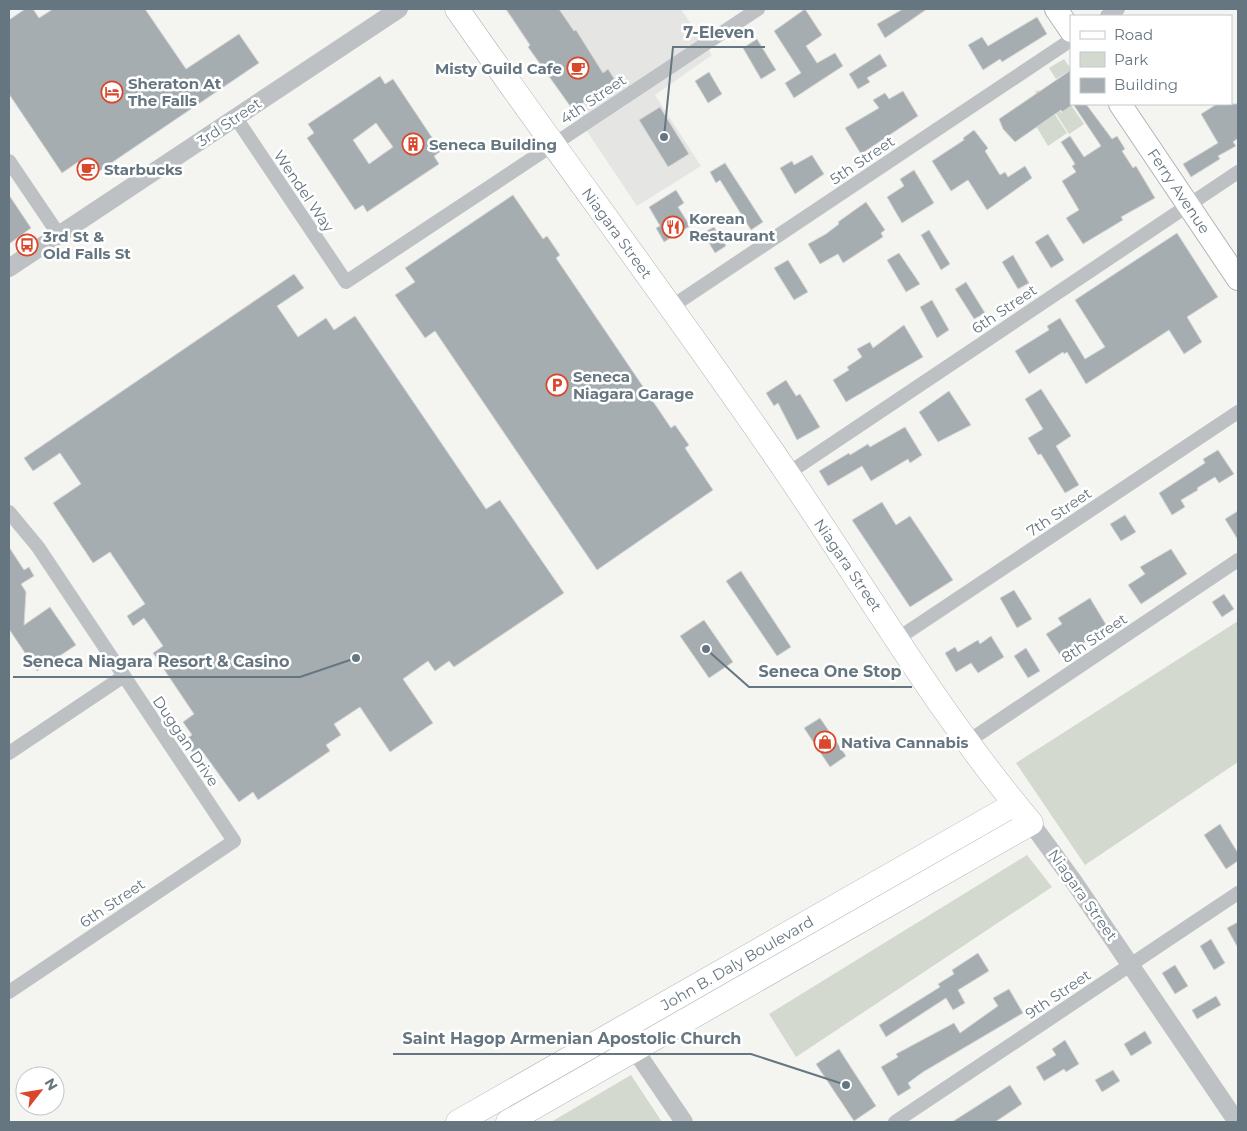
<svg xmlns="http://www.w3.org/2000/svg" width="1247" height="1131" font-family="Montserrat,sans-serif">
  <rect width="100%" height="100%" fill="#f4f4f0"/>
  <polygon fill="#e5e6e4" points="505,9 681,9 712,55 655,95 701,166 637,206"/>
  <g fill="#d4d9d0">
    <polygon points="1064,59 1071,69 1071,74 1069,71 1056,79 1049,68"/>
    <polygon points="1039,90 1067,133 1048,146 1036,126 1051,116 1035,92"/>
    <polygon points="1069,102 1084,124 1069,134 1055,112 1059,109 1061,113 1070,107"/>
    <polygon points="1238,621 1238,762 1085,865 1016,763"/>
    <polygon points="1027,855 1052,887 796,1057 769,1014"/>
    <polygon points="631,1075 662,1122 551,1122"/>
  </g>
  <g fill="#a5adb1" stroke="#d5d5d3" fill-rule="evenodd">
    <polygon points="25,9 33,9 39,18 53,9 145,9 186,69 239,34 259,63 89,178 78,162 62,173 9,94 9,20"/>
    <polygon points="506,9 559,9 574,31 576,30 603,73 608,69 615,80 573,110 528,47 530,45"/>
    <polygon points="805,9 822,35 806,46 817,63 835,53 843,66 794,98 785,83 801,73 774,31"/>
    <polygon points="903,9 927,9 885,38 877,24"/>
    <polygon points="1037,17 1047,34 1002,62 1000,59 983,70 968,45 982,37 988,46"/>
    <polygon points="757,39 776,70 761,79 743,48"/>
    <polygon points="880,54 887,66 867,78 870,82 858,89 849,74"/>
    <polygon points="1071,70 1071,106 1062,112 1061,110 1015,142 1003,129 999,119"/>
    <polygon points="709,72 722,94 708,103 695,81"/>
    <path d="M380 76 385 84 393 79 441 151 434 156 439 164 367 212 363 205 355 210 307 138 314 133 308 124ZM376 123 393 147 369 164 353 140Z"/>
    <polygon points="903,91 918,116 861,154 845,128 879,108 873,100 885,93 889,99"/>
    <polygon points="1073,104 1086,104 1112,139 1117,136 1125,149 1122,151 1133,168 1136,166 1155,198 1121,217 1123,220 1083,244 1066,218 1079,210 1062,181 1076,172 1072,166 1075,164 1061,142 1070,136 1084,157 1101,146"/>
    <polygon points="1217,104 1238,104 1238,138 1233,142 1236,146 1218,156 1220,159 1191,177 1183,164 1218,143 1201,114"/>
    <polygon points="660,107 689,154 668,167 639,120"/>
    <polygon points="974,130 988,148 985,151 1000,175 1005,172 1008,177 1025,166 1032,178 987,210 968,180 951,191 932,161 964,140 963,138"/>
    <polygon points="812,155 824,174 795,194 780,168 792,161 794,165"/>
    <polygon points="725,163 763,222 751,230 720,180 716,183 710,172"/>
    <polygon points="914,170 934,203 902,223 887,197 904,186 900,179"/>
    <polygon points="676,190 684,203 678,207 690,226 664,242 656,228 660,226 649,207"/>
    <polygon points="9,195 31,228 9,244"/>
    <polygon points="513,195 543,239 547,236 560,255 556,258 671,428 675,425 689,445 685,448 713,490 597,570 435,331 425,338 395,295 415,282 405,268"/>
    <polygon points="866,202 885,230 881,233 883,237 843,263 838,254 820,264 808,244 826,234 839,224 838,222"/>
    <polygon points="714,227 726,246 715,253 703,233"/>
    <polygon points="929,230 950,264 941,270 921,235"/>
    <polygon points="1177,233 1218,297 1187,317 1202,342 1184,354 1169,330 1086,384 1067,352 1064,354 1063,352 1029,374 1015,351 1049,330 1047,326 1060,318 1085,359 1105,347 1075,300"/>
    <polygon points="1048,234 1064,260 1051,268 1035,242"/>
    <polygon points="899,253 920,284 906,292 887,260"/>
    <polygon points="1013,255 1029,283 1018,289 1002,262"/>
    <polygon points="788,260 808,292 794,300 774,268"/>
    <polygon points="294,274 304,288 277,306 298,337 326,318 334,330 355,316 486,509 500,500 564,593 454,667 449,661 435,671 428,661 403,679 433,723 390,752 360,707 334,724 341,735 326,745 330,751 258,800 253,792 239,802 202,751 195,756 184,740 192,735 183,722 194,714 153,653 163,646 144,618 133,626 127,616 145,604 110,552 93,563 53,503 81,484 60,453 33,471 24,458"/>
    <polygon points="966,282 985,313 974,319 955,289"/>
    <polygon points="932,300 949,330 937,338 920,307"/>
    <polygon points="904,325 923,357 846,402 833,380 849,370 847,367 862,357 857,349 870,342 873,348"/>
    <polygon points="786,380 796,396 800,394 820,427 797,440 778,403 774,406 766,393"/>
    <polygon points="1041,389 1071,436 1056,446 1079,485 1065,493 1041,454 1038,455 1028,438 1043,429 1025,399"/>
    <polygon points="949,391 971,425 938,442 919,412"/>
    <polygon points="905,427 922,455 910,463 908,459 871,481 862,466 828,486 819,471 849,453 850,455 868,444 870,447"/>
    <polygon points="1218,450 1234,474 1219,483 1215,477 1197,488 1198,490 1181,500 1185,507 1172,515 1159,493 1205,463 1203,459"/>
    <polygon points="882,502 896,525 910,516 953,580 910,607 852,520"/>
    <polygon points="1238,511 1238,540 1225,519"/>
    <polygon points="1125,515 1136,532 1121,541 1110,524"/>
    <polygon points="9,547 24,570 29,567 34,576 21,584 26,592 24,625 50,607 76,645 37,671 9,629"/>
    <polygon points="1171,549 1187,574 1141,604 1128,585 1145,574 1140,567"/>
    <polygon points="741,571 791,647 777,656 726,581"/>
    <polygon points="1014,590 1032,619 1017,628 1000,598"/>
    <polygon points="1224,594 1234,609 1222,617 1212,602"/>
    <polygon points="1090,598 1108,628 1076,648 1075,646 1060,655 1046,634 1062,624 1058,618"/>
    <polygon points="704,620 733,662 709,678 680,636"/>
    <polygon points="991,636 1004,657 978,673 971,663 956,672 945,653 955,647 958,652 978,640 980,644"/>
    <polygon points="1026,648 1040,671 1028,678 1014,656"/>
    <polygon points="820,718 846,756 830,767 804,728"/>
    <polygon points="1220,824 1238,853 1238,861 1226,869 1204,835"/>
    <polygon points="1238,922 1238,948 1227,928"/>
    <polygon points="1211,939 1225,963 1214,970 1200,946"/>
    <polygon points="978,953 989,971 958,990 965,1003 953,1010 946,998 886,1037 879,1025 940,987 938,984 954,974 952,970"/>
    <polygon points="1175,965 1188,986 1175,994 1162,973"/>
    <polygon points="1009,989 1023,1013 923,1072 908,1083 911,1088 898,1096 881,1067 898,1057 896,1054 954,1023 960,1033 998,1006 993,998"/>
    <polygon points="1216,996 1221,1005 1197,1019 1192,1010"/>
    <polygon points="1145,1031 1152,1043 1131,1056 1124,1044"/>
    <polygon points="1065,1040 1079,1064 1066,1072 1064,1069 1044,1081 1036,1067 1056,1055 1052,1049"/>
    <polygon points="839,1049 876,1106 854,1121 816,1064"/>
    <polygon points="1113,1070 1120,1081 1102,1092 1095,1080"/>
    <polygon points="1010,1085 1022,1104 995,1122 952,1122"/>
  </g>
  <g fill="none" stroke-linecap="round" stroke-linejoin="round">
    <g stroke="#b1b5b8" stroke-width="24">
      <g id="primary">
        <polyline points="1056,9 1071,31"/>
        <polyline points="1120,104 1238,279"/>
      </g>
    </g>
    <g stroke="#b0b4b7" stroke-width="25">
      <g id="trunk">
        <path d="M457 9C565 164 679 314 785 470 866 589 939 714 1031 823L508 1122"/>
        <polyline points="458,1122 1015,804"/>
      </g>
    </g>
    <g stroke="#bdc1c4" stroke-width="14">
      <polyline points="1107,16 1118,9"/>
      <polyline points="236,118 346,282 758,9"/>
      <polyline points="9,161 59,235"/>
      <polyline points="671,307 1071,40"/>
      <polyline points="787,474 1238,172"/>
      <polyline points="9,512 38,547 234,841 9,992"/>
      <polyline points="897,639 1238,412"/>
      <polyline points="967,742 1238,560"/>
      <polyline points="9,753 124,676"/>
      <polyline points="895,1122 1238,893"/>
    </g>
    <g stroke="#bdc1c4" stroke-width="18">
      <polyline points="9,268 399,9"/>
      <polyline points="1031,823 1074,882 1237,1122"/>
      <polyline points="635,1050 684,1122"/>
    </g>
    <use href="#primary" stroke="#fff" stroke-width="22"/>
    <use href="#trunk" stroke="#fff" stroke-width="24"/>
  </g>
  <defs>
    <g id="cafe-ring" transform="scale(1.125)"><circle r="9.5" fill="#fff" stroke="#da472b" stroke-width="1.5"/><path d="M-5.5-4.5H6V0H3Q3 3.5 0 3.5H-2.5Q-5.5 3.5-5.5 0ZM3-3.2v2h1.7v-2ZM-6 4.5H4V6H-6Z" fill="#da472b"/></g>
    <g id="hotel-ring" transform="scale(1.125)"><circle r="9.5" fill="#fff" stroke="#da472b" stroke-width="1.5"/><path d="M-6-4.5h1.5V1H6V5H4.5V3h-9V5H-6ZM-4 0a1.8 1.8 0 1 1 3.6 0ZM.5 0V-2.5h3Q6-2.5 6 0Z" fill="#da472b"/></g>
    <g id="building-ring" transform="scale(1.125)"><circle r="9.5" fill="#fff" stroke="#da472b" stroke-width="1.5"/><path d="M-4-6H4V6H1V3H-1V6H-4ZM-2.5-4.3h1.7v1.8h-1.7ZM.8-4.3h1.7v1.8H.8ZM-2.5-1h1.7V.8h-1.7ZM.8-1h1.7V.8H.8Z" fill="#da472b"/></g>
    <g id="restaurant-ring" transform="scale(1.125)"><circle r="9.5" fill="#fff" stroke="#da472b" stroke-width="1.5"/><path d="M-5-6h1v4h1v-4h1v4h1v-4h1v5L-1.5 .5V6h-2V.5L-5-1ZM5-6V6H3V1.5H1.5Q1.5-4 5-6Z" fill="#da472b"/></g>
    <g id="bus-ring" transform="scale(1.125)"><circle r="9.5" fill="#fff" stroke="#da472b" stroke-width="1.5"/><path d="M-5-6H5V4H4V6H2V4H-2V6H-4V4H-5ZM-3.5-4V0h7V-4ZM-3.5 1.2v1.5H-2V1.2ZM2 1.2v1.5H3.5V1.2Z" fill="#da472b"/></g>
    <g id="parking-ring" transform="scale(1.125)"><circle r="9.5" fill="#fff" stroke="#da472b" stroke-width="1.5"/><path d="M-3.5-5.5H1a3.5 3.5 0 0 1 0 7H-1V5.5H-3.5ZM-1-3.4V-.6H.8a1.4 1.4 0 0 0 0-2.8Z" fill="#da472b"/></g>
    <g id="shop-ring" transform="scale(1.125)"><circle r="9.5" fill="#fff" stroke="#da472b" stroke-width="1.5"/><path d="M-5-2.5h2.3a2.7 3.5 0 0 1 5.4 0H5L5.5 6h-11ZM-1.5-2.5h3a1.5 2.3 0 0 0-3 0Z" fill="#da472b"/></g>
  </defs>
  <g fill-rule="evenodd">
    <use href="#cafe-ring" x="578" y="68"/>
    <use href="#hotel-ring" x="112" y="92"/>
    <use href="#building-ring" x="413" y="144"/>
    <use href="#cafe-ring" x="88" y="169"/>
    <use href="#restaurant-ring" x="673" y="227"/>
    <use href="#bus-ring" x="27" y="245"/>
    <use href="#parking-ring" x="557" y="385"/>
    <use href="#shop-ring" x="825" y="742"/>
  </g>
  <g text-anchor="middle" dominant-baseline="central" stroke-width="5" stroke-linejoin="round" paint-order="stroke">
    <g font-size="15" font-weight="bold" fill="#657680" stroke="#fff" text-anchor="start">
      <text x="562" y="68" text-anchor="end">Misty Guild Cafe</text>
      <text x="128" y="83">Sheraton At<tspan x="128" dy="17">The Falls</tspan></text>
      <text x="429" y="144">Seneca Building</text>
      <text x="104" y="169">Starbucks</text>
      <text x="689" y="218">Korean<tspan x="689" dy="17">Restaurant</tspan></text>
      <text x="43" y="236">3rd St &amp;<tspan x="43" dy="17">Old Falls St</tspan></text>
      <text x="573" y="376">Seneca<tspan x="573" dy="17">Niagara Garage</tspan></text>
      <text x="841" y="742">Nativa Cannabis</text>
    </g>
    <g font-size="15" fill="#657680" stroke="#fff">
      <text transform="translate(593 99) rotate(-34)">4th Street</text>
      <text transform="translate(229 122) rotate(-34)">3rd Street</text>
      <text transform="translate(862 160) rotate(-34)">5th Street</text>
      <text transform="translate(304 191) rotate(56)">Wendel Way</text>
      <text transform="translate(1179 191) rotate(56)">Ferry Avenue</text>
      <text transform="translate(617 233) rotate(54)">Niagara Street</text>
      <text transform="translate(1004 309) rotate(-34)">6th Street</text>
      <text transform="translate(1059 512) rotate(-34)">7th Street</text>
      <text transform="translate(848 565) rotate(56)">Niagara Street</text>
      <text transform="translate(1094 638) rotate(-34)">8th Street</text>
      <text transform="translate(186 741) rotate(56)">Duggan Drive</text>
      <text transform="translate(1083 895) rotate(55)">Niagara Street</text>
      <text transform="translate(112 903) rotate(-34)">6th Street</text>
      <text transform="translate(737 963) rotate(-30)">John B. Daly Boulevard</text>
      <text transform="translate(1058 994) rotate(-34)">9th Street</text>
    </g>
  </g>
  <path fill="none" stroke="#657680" stroke-width="2" d="M664 137L673 47H765M356 658L300 677H13M706 649L749 687H912M846 1085L751 1054H393"/>
  <g fill="#657680" stroke="#fff" stroke-width="2">
    <circle cx="664" cy="137" r="5"/>
    <circle cx="356" cy="658" r="5"/>
    <circle cx="706" cy="649" r="5"/>
    <circle cx="846" cy="1085" r="5"/>
  </g>
  <g font-size="16" text-anchor="middle" font-weight="bold" fill="#657680" stroke="#fff" stroke-width="5" stroke-linejoin="round" paint-order="stroke">
    <text x="719" y="38">7-Eleven</text>
    <text x="156" y="667">Seneca Niagara Resort &amp; Casino</text>
    <text x="830" y="677">Seneca One Stop</text>
    <text x="572" y="1044">Saint Hagop Armenian Apostolic Church</text>
  </g>
  <rect width="1247" height="1131" fill="none" stroke="#657680" stroke-width="20"/>
  <rect x="1070" y="15" width="162" height="90" fill="#ffffff" stroke="#c1c8cc"/>
  <rect x="1080" y="31" width="25" height="8" fill="#ffffff" stroke="#c1c8cc"/>
  <text x="1114" y="40" font-size="15" fill="#657680">Road</text>
  <rect x="1080" y="52" width="25" height="15" fill="#d4d9d0" stroke="#c1c8cc"/>
  <text x="1114" y="65" font-size="15" fill="#657680">Park</text>
  <rect x="1080" y="78" width="25" height="15" fill="#a5adb1" stroke="#c1c8cc"/>
  <text x="1114" y="90" font-size="15" fill="#657680">Building</text>
  <g transform="translate(40 1091) rotate(59)"><circle r="24" fill="#ffffff" stroke="#c1c8cc"/>
  <path d="M0-4L9 19L0 12L-9 19Z" fill="#da472b"/>
  <text y="-8" font-size="14" font-weight="bold" text-anchor="middle" fill="#657680">N</text>
  </g>
</svg>
